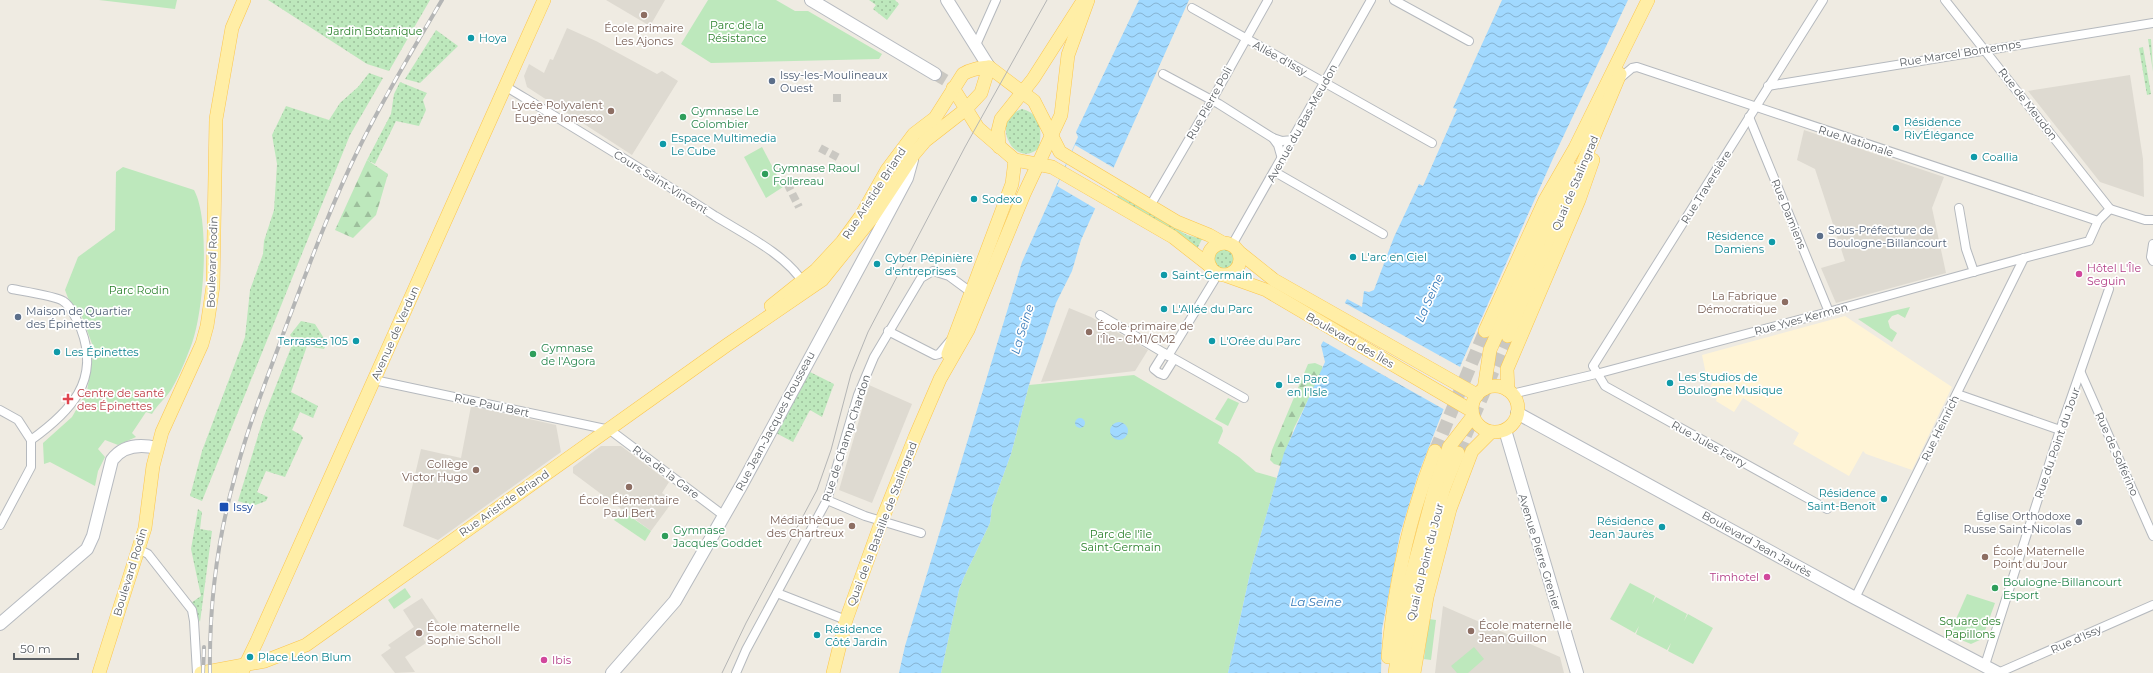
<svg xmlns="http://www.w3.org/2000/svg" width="2153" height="673" font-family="Montserrat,sans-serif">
  <defs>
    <pattern id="grass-dots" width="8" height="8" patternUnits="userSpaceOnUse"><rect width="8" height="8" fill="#bde8bc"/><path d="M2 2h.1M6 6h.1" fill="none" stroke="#9dbf9c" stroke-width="1.8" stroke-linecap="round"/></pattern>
    <pattern id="forest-firs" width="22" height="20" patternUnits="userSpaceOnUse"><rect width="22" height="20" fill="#bde8bc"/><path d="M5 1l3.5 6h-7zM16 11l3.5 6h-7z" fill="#9dbf9c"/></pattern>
    <pattern id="water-waves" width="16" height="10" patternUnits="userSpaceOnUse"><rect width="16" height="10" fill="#a1d9ff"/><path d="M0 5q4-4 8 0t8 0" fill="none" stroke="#86b3d2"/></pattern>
  </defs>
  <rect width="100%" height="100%" fill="#efebe2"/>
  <polygon fill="#fff4d6" points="1845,316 1952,387 1912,470 1866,454 1863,451 1849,476 1793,444 1799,433 1743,398 1734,412 1716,401 1717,399 1707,393 1713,382 1707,379 1702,355"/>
  <g fill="#dedad1">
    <polygon points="606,0 665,0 650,26"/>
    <polygon points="567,28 596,41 657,74 662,71 678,81 632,155 527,87 524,76 529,64 544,73 550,59 553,60"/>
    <polygon points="2130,75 2143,159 2144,197 2100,182 2028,91"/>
    <polygon points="1804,130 1944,177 1932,208 1946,273 1836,303 1821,268 1845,261 1815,169 1797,160"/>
    <polygon points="1069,308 1091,317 1148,350 1135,371 1041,382"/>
    <polygon points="869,385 912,404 872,503 839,490"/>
    <polygon points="471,406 556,425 561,452 438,540 403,526 421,449 461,458"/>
    <polygon points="601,446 621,446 669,482 662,493 673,501 651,531 573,473 573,467"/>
    <polygon points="422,598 441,626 423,638 426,643 405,657 415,672 395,673 381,655 391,648 388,645 414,627 403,610"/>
    <polygon points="1443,606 1560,657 1564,673 1435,673"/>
  </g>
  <g fill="url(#grass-dots)">
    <polygon points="268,0 430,0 389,71 367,64"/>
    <polygon points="869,0 895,0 899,4 887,20 873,9 876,5"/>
    <polygon points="436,30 458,46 420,83 405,79"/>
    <polygon points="2148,39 2151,39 2153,72"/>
    <polygon points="2143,47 2151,94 2147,95 2139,48"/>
    <polygon points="369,73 383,78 350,135 202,501 190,496 202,451 245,337 250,290 263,254 264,241 274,210 277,164 272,135 286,106 329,120 340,103 358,87"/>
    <polygon points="400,82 427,93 423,100 426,110 419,126 396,121 375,164 367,160 391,114 394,94"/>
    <path d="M1022 109C1041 113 1043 134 1038 149 1013 169 989 119 1022 109Z"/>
    <polygon points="1118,195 1187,235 1202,239 1197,249 1116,198"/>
    <circle cx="1224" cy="259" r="10"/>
    <polygon points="301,321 315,324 327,343 324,349 307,346 291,392 318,406 313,418 300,412 292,430 301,435 303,438 285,477 266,471 257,492 268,497 266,501 253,506 238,501 264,416 294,340 290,335"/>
    <polygon points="810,372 834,384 822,417 810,410 793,442 776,433"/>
    <polygon points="198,509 202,512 200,529 212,531 200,622 191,603 201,596 191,549"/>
  </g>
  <g fill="url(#forest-firs)">
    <polygon points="367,160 388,174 376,215 353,238 335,230"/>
    <polygon points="1315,363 1322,366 1323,370 1294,428 1281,466 1274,464 1270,460 1272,450 1308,364"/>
  </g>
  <g fill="#bde8bc">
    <polygon points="99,0 177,0 175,9"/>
    <polygon points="708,0 776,0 795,11 808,11 882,54 879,59 711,63 681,44"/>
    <polygon points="762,147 783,187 766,198 744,157"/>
    <path d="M123 167 194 190C211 220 204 319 189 351 184 364 178 378 171 390 165 399 157 405 152 414L146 412 132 433 136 437 118 445 105 440 98 449 105 457 98 471 95 486 50 462 44 464 43 443 72 417 87 391 94 349 82 317 68 298 65 290 78 257 115 230 116 172Z"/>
    <polygon points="1910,307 1905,318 1898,314 1892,316 1888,321 1890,328 1897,333 1892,342 1858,319"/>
    <polygon points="1134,375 1222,427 1223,431 1218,443 1239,457 1256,472 1277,478 1251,569 1228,673 941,673 959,590 964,577 990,523 992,506 1011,454 1029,385"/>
    <polygon points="1228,398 1239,403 1228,426 1215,419"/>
    <polygon points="621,510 651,531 645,541 614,520"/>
    <polygon points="1630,583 1655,596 1652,604 1656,597 1687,614 1684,621 1688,614 1713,628 1693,664 1668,651 1671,643 1667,650 1636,634 1639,626 1635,633 1610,619"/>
    <polygon points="405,588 411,597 394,609 388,600"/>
    <polygon points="1967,594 1995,603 1982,639 1971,644 1949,635"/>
    <polygon points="1429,619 1436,620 1431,660 1424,659"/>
    <polygon points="1474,647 1484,659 1468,673 1457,673 1451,666"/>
  </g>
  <g fill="url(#water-waves)">
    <polygon points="1139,0 1189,0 1081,240 1072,271 1056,303 1029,385 1011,454 992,506 990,523 964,577 959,590 941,673 899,673 905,646 1022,262 1078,137 1076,132"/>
    <polygon points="1502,0 1628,0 1555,154 1462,362 1418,475 1400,534 1382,629 1381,673 1228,673 1251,569 1284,453 1325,362 1321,345 1347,299 1362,307 1364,291 1369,292 1374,290 1394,237 1419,184 1423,186 1457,109 1453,108"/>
    <circle cx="1080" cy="423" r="5"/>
    <circle cx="1119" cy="431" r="9"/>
  </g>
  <g fill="#efebe2">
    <polygon points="1075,145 1114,168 1096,209 1057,186"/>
    <polygon points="1343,302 1462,368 1445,410 1321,340"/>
  </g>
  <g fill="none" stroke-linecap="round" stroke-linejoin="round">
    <g stroke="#cac8c2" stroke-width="8" stroke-dasharray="8 4" stroke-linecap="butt">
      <polyline points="833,98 843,98"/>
      <polyline points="820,148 841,159"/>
      <polyline points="787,183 799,207"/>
    </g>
    <polyline stroke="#cac8c2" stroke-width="12" stroke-dasharray="12 6" stroke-linecap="butt" points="935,74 950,83"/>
    <g stroke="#cac8c2" stroke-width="13" stroke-dasharray="13 6" stroke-linecap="butt">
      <polyline points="1435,451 1485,331"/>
      <polyline points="1458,453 1508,336"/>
    </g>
    <g stroke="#b5b9be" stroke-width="10">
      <g id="street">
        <polyline points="1394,0 1469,41"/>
        <polyline points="1823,0 1593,366 1605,386 1827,509"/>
        <polyline points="1945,0 2110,209"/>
        <polyline points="1192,8 1432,143"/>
        <polyline points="976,45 996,0"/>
        <polyline points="1163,74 1219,104 1273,138 1282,141 1293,140"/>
        <polyline points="1619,79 1632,68 1637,67 2098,221"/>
        <path d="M505 86C576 129 646 171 715 216 744 234 787 255 804 284"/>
        <polyline points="1768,86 2153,23"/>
        <polyline points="1749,117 1829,312"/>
        <polyline points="1273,138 1278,145 1282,159"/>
        <polyline points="1275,172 1383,234"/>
        <polyline points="1150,206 1212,100 1268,0"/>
        <polyline points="1959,208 1966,249 1974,272"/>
        <polyline points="2110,209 2145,220 2153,220"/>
        <polyline points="2153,244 2151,257 2153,261"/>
        <polyline points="1232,245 1371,0"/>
        <path d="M12 289C22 291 56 296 63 301 71 306 77 320 81 329 101 381 70 412 31 440"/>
        <polyline points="1100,315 1164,353"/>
        <polyline points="888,331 935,355 939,354 950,341"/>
        <polyline points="1168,356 1218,274"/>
        <polyline points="1174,359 1164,375 1159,373 1154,369 1164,353 1244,398"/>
        <polyline points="2081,373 2153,536"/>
        <polyline points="374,380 610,430 723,515"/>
        <polyline points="1512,394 1596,374 1821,314 2024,258 2089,241 2098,221 2110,209"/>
        <polyline points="1957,394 2060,430"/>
        <polyline points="0,410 18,420 31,440 31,467 0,525"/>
        <polyline points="827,500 865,516 921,533"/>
        <polyline points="138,549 148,554 192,610 194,621 197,673"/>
        <polyline points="777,593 846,620"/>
        <polyline points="1855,598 2024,258"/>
        <polyline points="1985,665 2060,430 2109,289"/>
        <polyline points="736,673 746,650 827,500 858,395 874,357 921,278 933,271 949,276 972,293"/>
        <polyline points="1998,673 2153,605"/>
      </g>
    </g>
    <g stroke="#b6bac0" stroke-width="14">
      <g id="secondary">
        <polyline points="811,0 935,74"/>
        <polyline points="947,0 989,67"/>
        <polyline points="1517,413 1855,598 1998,673"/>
        <polyline points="1505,430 1577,673"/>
        <path d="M0 624 87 549 93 536 112 460C123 445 140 444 157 448"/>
        <polyline points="612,673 675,601 741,486 882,225 907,178 912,160"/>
      </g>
    </g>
    <g stroke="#fcc64d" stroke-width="14">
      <g id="primary">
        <polyline points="953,88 978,128 1015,160 1052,167 1173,237 1210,266"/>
        <polyline points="999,147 998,131 1001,119 1033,79 1081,4"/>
        <circle cx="1224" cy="259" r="16"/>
        <polyline points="1239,252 1274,280 1477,395"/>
        <polyline points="1224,275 1266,290 1472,411"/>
        <path d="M771 306 816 270 842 242 861 216 887 170 914 134 935 118 963 74C971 69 979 68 989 67L1034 101 1060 152 1177 222 1209 235 1223 243"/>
        <polyline points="1485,331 1545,200 1575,148 1648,0"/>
        <polyline points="1508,336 1569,196 1620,74"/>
        <polyline points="948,354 1012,184 1015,160"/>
        <circle cx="1495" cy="409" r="23"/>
        <polyline points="1484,389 1490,350 1571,169"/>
        <polyline points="1508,390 1507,369 1579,200 1593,160"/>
        <polyline points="1427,547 1444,488 1458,453"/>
        <path d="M1388 657C1394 586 1409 517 1435 451"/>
        <polyline points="243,670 257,641 544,0"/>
        <polyline points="1404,671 1410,626 1419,578"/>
        <polyline points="99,673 145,528 153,466 162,432 202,344 207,326 213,286 216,119 232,28 244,0"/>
        <polyline points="201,673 265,661 306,645 727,345 822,280 872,218 914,154 925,141 966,109 981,93 989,67"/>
        <polyline points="833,673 846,620 882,520 915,437 940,379 968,330 1024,194 1061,115 1068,55 1088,0"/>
        <polyline points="1395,673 1406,596 1436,484 1449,447 1473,416"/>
        <polyline points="1414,673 1427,597 1450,509 1472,451 1491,432"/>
      </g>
    </g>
    <use href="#street" stroke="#fff" stroke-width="8"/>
    <use href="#secondary" stroke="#fff" stroke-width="12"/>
    <use href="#primary" stroke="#ffeea6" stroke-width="13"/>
    <polyline stroke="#b4b5b5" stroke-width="1" points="722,673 746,623 817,490 831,450 851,374 868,332 965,147 1047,0"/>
    <g stroke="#b4b5b5" stroke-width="4">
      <g id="rail">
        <polyline points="203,673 204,647"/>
        <path d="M210 673C209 608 217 542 234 480 247 428 267 379 285 329 308 268 330 207 359 148 384 97 413 49 442 0"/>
      </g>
    </g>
    <use href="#rail" stroke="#fff" stroke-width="2.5" stroke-dasharray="8" stroke-linecap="butt"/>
  </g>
  <g fill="#8d6e63" stroke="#fff" stroke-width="1.5">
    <circle cx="644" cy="15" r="4"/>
    <circle cx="611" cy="111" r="4"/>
    <circle cx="1785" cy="302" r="4"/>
    <circle cx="1089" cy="332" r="4"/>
    <circle cx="476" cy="470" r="4"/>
    <circle cx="629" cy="487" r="4"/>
    <circle cx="852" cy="526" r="4"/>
    <circle cx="1985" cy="557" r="4"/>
    <circle cx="1471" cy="631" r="4"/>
    <circle cx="419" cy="633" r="4"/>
  </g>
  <g fill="#0f9aa8" stroke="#fff" stroke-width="1.5">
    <circle cx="471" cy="38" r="4"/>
    <circle cx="1896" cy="128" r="4"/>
    <circle cx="663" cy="144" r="4"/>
    <circle cx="1974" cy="157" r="4"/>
    <circle cx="974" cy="199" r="4"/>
    <circle cx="1772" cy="242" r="4"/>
    <circle cx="1353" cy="257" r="4"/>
    <circle cx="877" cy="264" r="4"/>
    <circle cx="1164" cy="275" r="4"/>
    <circle cx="1164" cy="309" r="4"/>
    <circle cx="356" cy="341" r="4"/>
    <circle cx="1212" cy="341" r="4"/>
    <circle cx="57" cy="352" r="4"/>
    <circle cx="1670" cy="383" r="4"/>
    <circle cx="1279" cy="385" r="4"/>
    <circle cx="1884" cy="499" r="4"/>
    <circle cx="1662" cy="527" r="4"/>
    <circle cx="817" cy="635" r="4"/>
    <circle cx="250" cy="657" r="4"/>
  </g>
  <g fill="#5c6f8a" stroke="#fff" stroke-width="1.5">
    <circle cx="772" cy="81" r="4"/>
    <circle cx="1820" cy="236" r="4"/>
    <circle cx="18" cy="317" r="4"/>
  </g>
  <g fill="#2e9e5b" stroke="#fff" stroke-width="1.5">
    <circle cx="683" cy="117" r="4"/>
    <circle cx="765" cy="174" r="4"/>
    <circle cx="533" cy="354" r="4"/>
    <circle cx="665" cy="536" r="4"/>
    <circle cx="1995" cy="588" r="4"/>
  </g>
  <g fill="#d1479c" stroke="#fff" stroke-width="1.5">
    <circle cx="2079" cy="274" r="4"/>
    <circle cx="1767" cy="577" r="4"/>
    <circle cx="544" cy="660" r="4"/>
  </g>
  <path fill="#e0444e" stroke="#fff" stroke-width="1.5" d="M66 393h4v4h4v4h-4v4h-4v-4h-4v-4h4z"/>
  <rect fill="#1a4fb4" stroke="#fff" stroke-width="1.5" x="219" y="502" width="10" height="10" rx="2"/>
  <circle fill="#6b7280" stroke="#fff" stroke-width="1.5" cx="2079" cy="522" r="4"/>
  <g text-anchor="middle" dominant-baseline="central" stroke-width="3.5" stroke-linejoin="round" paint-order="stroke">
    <g font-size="11" fill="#2d822e" stroke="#fff">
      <text x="737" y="25">Parc de la<tspan x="737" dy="13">Résistance</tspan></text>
      <text x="375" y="31">Jardin Botanique</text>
      <text x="139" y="290">Parc Rodin</text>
      <text x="1121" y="534">Parc de l'île<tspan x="1121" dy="13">Saint-Germain</tspan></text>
      <text x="1970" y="621">Square des<tspan x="1970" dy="13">Papillons</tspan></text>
    </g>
    <g font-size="11" fill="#785e54" stroke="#fff" text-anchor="end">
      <text x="644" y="28" text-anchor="middle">École primaire<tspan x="644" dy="13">Les Ajoncs</tspan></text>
      <text x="603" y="105">Lycée Polyvalent<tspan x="603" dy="13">Eugène Ionesco</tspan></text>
      <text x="1777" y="296">La Fabrique<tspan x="1777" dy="13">Démocratique</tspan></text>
      <text x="1097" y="326" text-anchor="start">École primaire de<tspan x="1097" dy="13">l'Île - CM1/CM2</tspan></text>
      <text x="468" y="464">Collège<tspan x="468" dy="13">Victor Hugo</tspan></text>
      <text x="629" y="500" text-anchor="middle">École Élémentaire<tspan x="629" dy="13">Paul Bert</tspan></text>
      <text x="844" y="520">Médiathèque<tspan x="844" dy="13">des Chartreux</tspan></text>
      <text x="1993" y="551" text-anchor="start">École Maternelle<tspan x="1993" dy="13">Point du Jour</tspan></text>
      <text x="1479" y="625" text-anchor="start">École maternelle<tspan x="1479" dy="13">Jean Guillon</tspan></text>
      <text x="427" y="627" text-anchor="start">École maternelle<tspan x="427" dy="13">Sophie Scholl</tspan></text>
    </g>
    <g font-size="11" fill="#0d838f" stroke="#fff" text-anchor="start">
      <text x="479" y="38">Hoya</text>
      <text x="1904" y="122">Résidence<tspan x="1904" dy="13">Riv'Élégance</tspan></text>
      <text x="671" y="138">Espace Multimedia<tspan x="671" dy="13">Le Cube</tspan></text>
      <text x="1982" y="157">Coallia</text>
      <text x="982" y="199">Sodexo</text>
      <text x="1764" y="236" text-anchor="end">Résidence<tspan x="1764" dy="13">Damiens</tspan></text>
      <text x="1361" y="257">L'arc en Ciel</text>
      <text x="885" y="258">Cyber Pépinière<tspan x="885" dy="13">d'entreprises</tspan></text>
      <text x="1172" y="275">Saint-Germain</text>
      <text x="1172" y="309">L'Allée du Parc</text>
      <text x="348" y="341" text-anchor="end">Terrasses 105</text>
      <text x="1220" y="341">L'Orée du Parc</text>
      <text x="65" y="352">Les Épinettes</text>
      <text x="1678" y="377">Les Studios de<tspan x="1678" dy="13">Boulogne Musique</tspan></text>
      <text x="1287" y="379">Le Parc<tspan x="1287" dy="13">en l'Isle</tspan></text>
      <text x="1876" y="493" text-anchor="end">Résidence<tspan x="1876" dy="13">Saint-Benoît</tspan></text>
      <text x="1654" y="521" text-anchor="end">Résidence<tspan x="1654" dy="13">Jean Jaurès</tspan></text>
      <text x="825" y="629">Résidence<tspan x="825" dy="13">Côté Jardin</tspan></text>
      <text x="258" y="657">Place Léon Blum</text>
    </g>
    <g font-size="11" fill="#5a5f64" stroke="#fff">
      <text transform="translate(1960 53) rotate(-9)">Rue Marcel Bontemps</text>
      <text transform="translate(1280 58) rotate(29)">Allée d'Issy</text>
      <text transform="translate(1209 103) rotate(-61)">Rue Pierre Poli</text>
      <text transform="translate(2028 104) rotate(52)">Rue de Meudon</text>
      <text transform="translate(1302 123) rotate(-61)">Avenue du Bas-Meudon</text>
      <text transform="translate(1856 141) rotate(18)">Rue Nationale</text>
      <text transform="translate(661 182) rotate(32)">Cours Saint-Vincent</text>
      <text transform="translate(1575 183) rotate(-67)">Quai de Stalingrad</text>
      <text transform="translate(1706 187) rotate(-58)">Rue Traversière</text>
      <text transform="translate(874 193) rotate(-57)">Rue Aristide Briand</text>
      <text transform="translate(1789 214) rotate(68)">Rue Damiens</text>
      <text transform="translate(212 262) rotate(-88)">Boulevard Rodin</text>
      <text transform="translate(1801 319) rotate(-15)">Rue Yves Kermen</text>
      <text transform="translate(395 333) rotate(-66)">Avenue de Verdun</text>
      <text transform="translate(1350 340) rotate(30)">Boulevard des Îles</text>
      <text transform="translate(492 405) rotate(12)">Rue Paul Bert</text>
      <text transform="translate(775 421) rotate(-62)">Rue Jean-Jacques Rousseau</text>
      <text transform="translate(1940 428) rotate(-64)">Rue Heinrich</text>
      <text transform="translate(846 438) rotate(-72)">Rue de Champ Chardon</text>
      <text transform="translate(2057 443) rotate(-71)">Rue du Point du Jour</text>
      <text transform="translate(1709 444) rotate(29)">Rue Jules Ferry</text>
      <text transform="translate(2117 454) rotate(66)">Rue de Solférino</text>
      <text transform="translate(666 472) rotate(37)">Rue de la Gare</text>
      <text transform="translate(504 503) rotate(-35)">Rue Aristide Briand</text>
      <text transform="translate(882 524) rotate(-69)">Quai de la Bataille de Stalingrad</text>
      <text transform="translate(1757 544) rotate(29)">Boulevard Jean Jaurès</text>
      <text transform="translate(1540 552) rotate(73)">Avenue Pierre Grenier</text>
      <text transform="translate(1425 562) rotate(-76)">Quai du Point du Jour</text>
      <text transform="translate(130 572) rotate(-73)">Boulevard Rodin</text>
      <text transform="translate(2076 639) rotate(-24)">Rue d'Issy</text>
    </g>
    <g font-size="11" fill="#4e5e75" stroke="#fff" text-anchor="start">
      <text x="780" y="75">Issy-les-Moulineaux<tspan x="780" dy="13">Ouest</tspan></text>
      <text x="1828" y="230">Sous-Préfecture de<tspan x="1828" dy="13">Boulogne-Billancourt</tspan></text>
      <text x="26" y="311">Maison de Quartier<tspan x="26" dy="13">des Épinettes</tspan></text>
    </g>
    <g font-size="11" fill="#27864d" stroke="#fff" text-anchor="start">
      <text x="691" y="111">Gymnase Le<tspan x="691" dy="13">Colombier</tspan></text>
      <text x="773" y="168">Gymnase Raoul<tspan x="773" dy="13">Follereau</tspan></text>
      <text x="541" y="348">Gymnase<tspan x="541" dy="13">de l'Agora</tspan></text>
      <text x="673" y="530">Gymnase<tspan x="673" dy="13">Jacques Goddet</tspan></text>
      <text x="2003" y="582">Boulogne-Billancourt<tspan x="2003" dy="13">Esport</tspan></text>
    </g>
    <g font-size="11" fill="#b23c85" stroke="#fff" text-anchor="start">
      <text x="2087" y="268">Hôtel L'Île<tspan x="2087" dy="13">Seguin</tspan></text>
      <text x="1759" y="577" text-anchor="end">Timhotel</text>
      <text x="552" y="660">Ibis</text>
    </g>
    <g font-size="11" fill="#be3a42" stroke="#fff" text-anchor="start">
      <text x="77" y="393">Centre de santé<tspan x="77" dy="13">des Épinettes</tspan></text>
    </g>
    <g font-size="11" fill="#164399" stroke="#fff" text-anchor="start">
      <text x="233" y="507">Issy</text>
    </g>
    <g font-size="11" fill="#5b616d" stroke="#fff" text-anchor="end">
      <text x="2071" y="516">Église Orthodoxe<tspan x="2071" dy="13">Russe Saint-Nicolas</tspan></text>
    </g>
    <g font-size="12" font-style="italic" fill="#367ab9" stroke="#fff">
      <text transform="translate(1429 298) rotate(-66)">La Seine</text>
      <text transform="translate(1022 329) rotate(-73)">La Seine</text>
      <text x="1316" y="601">La Seine</text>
    </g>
  </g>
  <path d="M14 653v6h64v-6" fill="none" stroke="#5a5f64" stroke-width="2"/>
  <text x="20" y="653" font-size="12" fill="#5a5f64" stroke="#ffffff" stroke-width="3" paint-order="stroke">50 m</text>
</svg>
